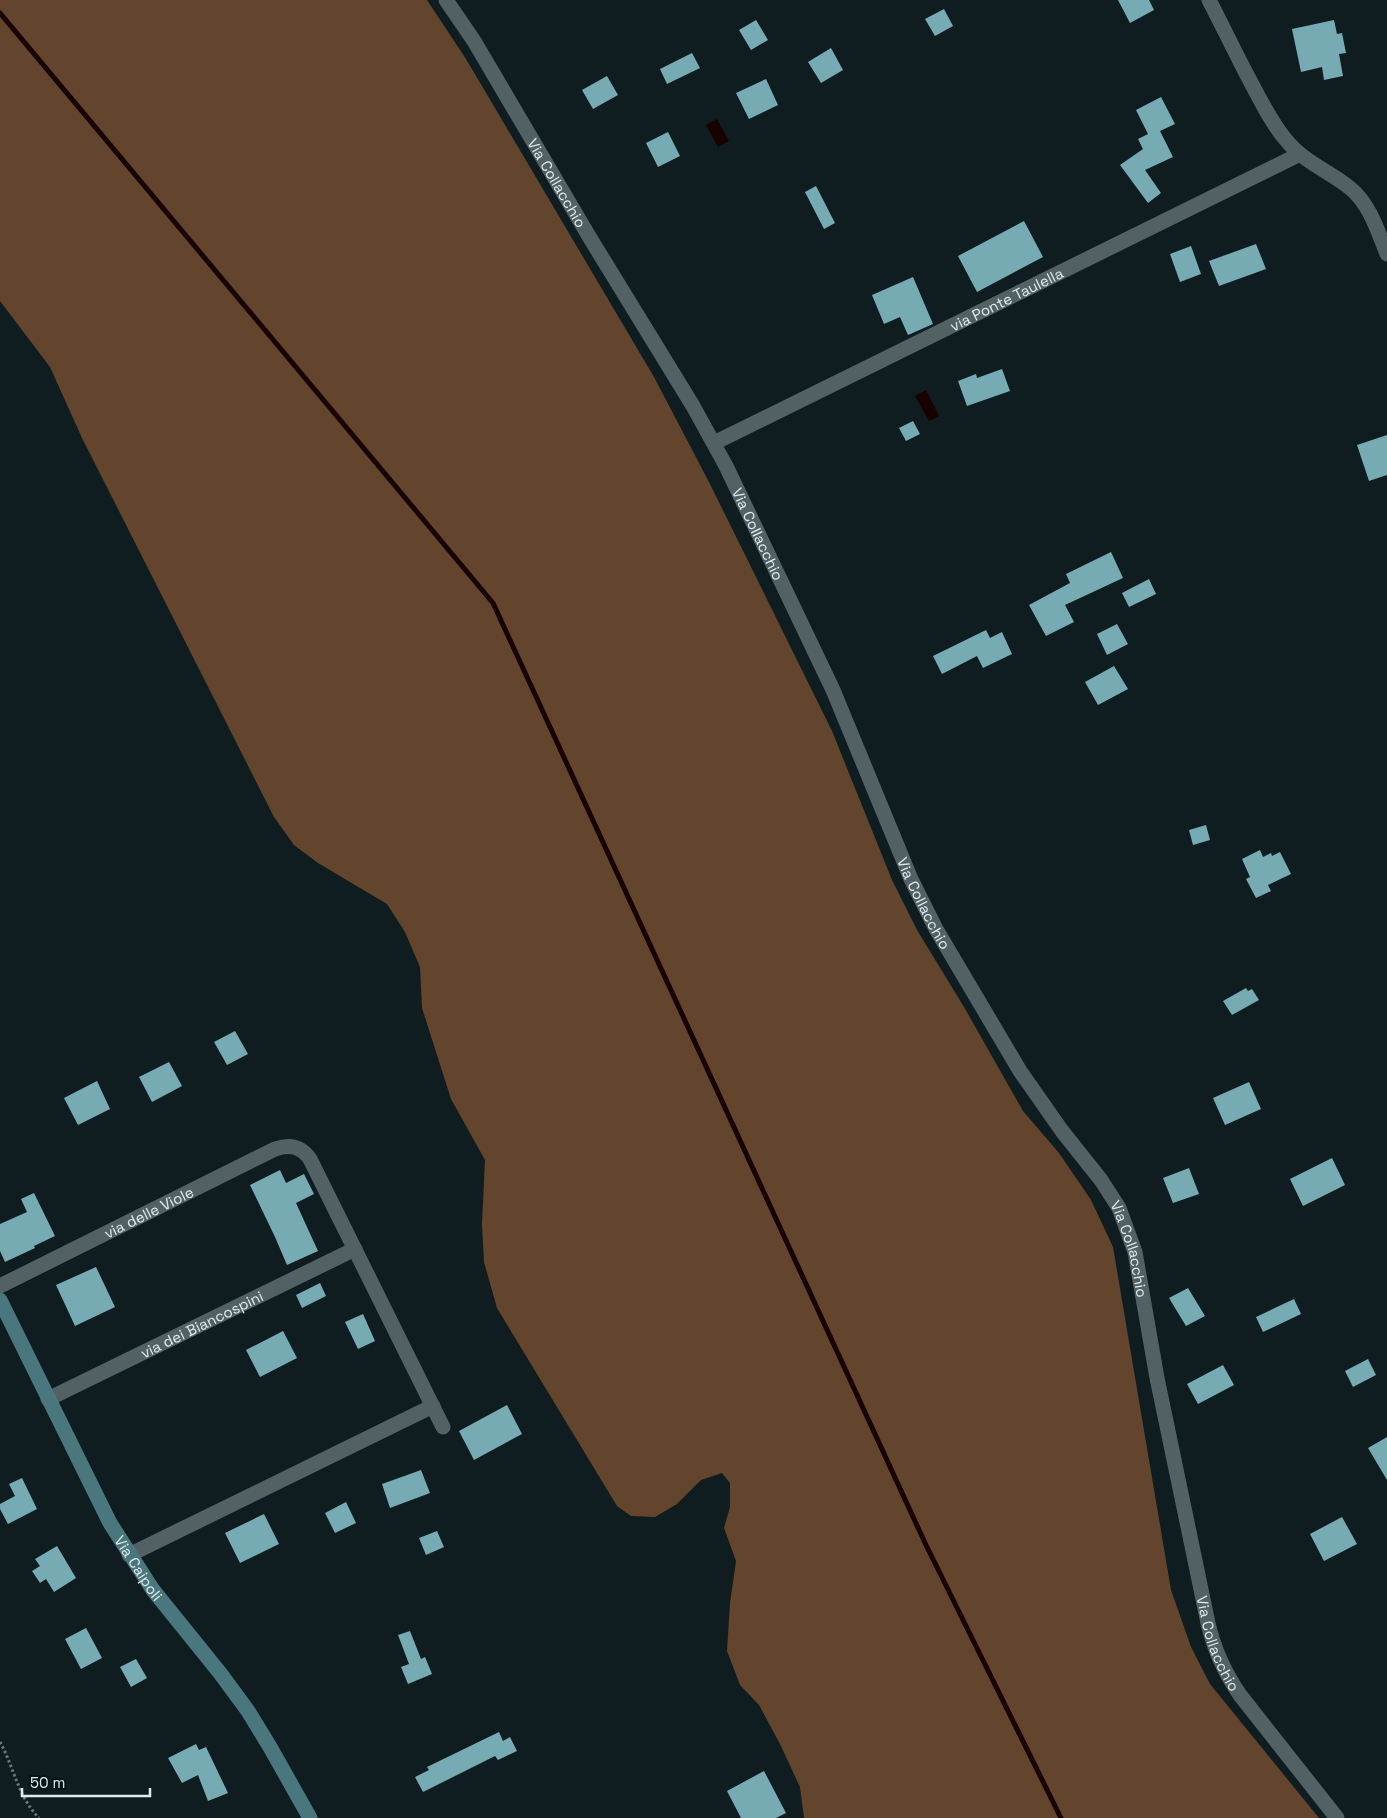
<svg xmlns="http://www.w3.org/2000/svg" width="1387" height="1818" font-family="'Space Grotesk',sans-serif">
  <rect width="100%" height="100%" fill="#0f1d20"/>
  <polygon fill="#63452d" points="0,0 427,0 466,59 654,377 710,484 832,731 892,880 917,930 964,1007 1023,1111 1059,1153 1091,1200 1113,1247 1171,1590 1191,1647 1210,1684 1319,1818 804,1818 800,1787 780,1744 759,1705 740,1685 727,1651 730,1603 736,1561 724,1528 730,1507 730,1483 722,1473 701,1480 677,1504 655,1517 631,1516 617,1506 497,1308 484,1262 482,1224 485,1160 451,1099 422,1008 420,967 405,932 387,904 318,863 294,845 274,817 82,438 50,367 0,301"/>
  <g fill="#170200">
    <polygon points="717,119 729,141 718,147 706,125"/>
    <polygon points="926,390 939,416 929,421 915,396"/>
  </g>
  <g fill="none" stroke-linecap="round" stroke-linejoin="round">
    <polyline stroke="#170200" stroke-width="5" points="0,13 493,603 926,1545 1061,1818"/>
  </g>
  <g fill="#77abb4">
    <polygon points="1118,0 1149,0 1154,10 1130,23"/>
    <polygon points="944,9 953,26 935,36 925,19"/>
    <polygon points="756,20 768,40 751,50 739,30"/>
    <polygon points="1334,20 1337,34 1342,33 1346,53 1339,54 1343,76 1324,80 1322,67 1301,72 1292,29"/>
    <polygon points="831,48 843,70 821,83 808,62"/>
    <polygon points="692,53 700,68 667,84 660,69"/>
    <polygon points="607,76 618,95 593,109 582,90"/>
    <polygon points="766,79 778,105 749,119 736,93"/>
    <polygon points="1161,97 1175,124 1160,131 1173,157 1145,170 1161,193 1148,203 1120,165 1143,149 1138,139 1148,134 1136,110"/>
    <polygon points="668,132 680,156 658,167 646,143"/>
    <polygon points="816,186 835,223 824,229 805,192"/>
    <polygon points="1024,221 1043,257 977,292 958,256"/>
    <polygon points="1256,244 1266,269 1219,286 1209,261"/>
    <polygon points="1191,246 1201,274 1180,282 1170,254"/>
    <polygon points="913,277 933,324 908,335 900,317 884,324 872,295"/>
    <polygon points="1002,369 1010,391 967,406 958,381 976,374 977,378"/>
    <polygon points="913,421 920,434 906,441 899,428"/>
    <polygon points="1387,435 1387,475 1369,481 1357,445"/>
    <polygon points="1111,552 1123,578 1065,605 1074,622 1046,636 1029,605 1070,583 1066,574"/>
    <polygon points="1149,579 1156,594 1129,607 1122,593"/>
    <polygon points="1117,624 1128,644 1107,655 1097,634"/>
    <polygon points="986,630 990,638 1002,632 1012,654 983,668 977,656 942,674 933,656"/>
    <polygon points="1114,666 1128,689 1098,705 1085,682"/>
    <polygon points="1206,825 1210,840 1193,845 1189,830"/>
    <polygon points="1260,850 1263,857 1271,853 1272,856 1280,852 1291,874 1268,885 1271,891 1256,898 1246,879 1250,877 1242,859"/>
    <polygon points="1246,988 1248,991 1252,989 1259,1000 1232,1015 1223,1001"/>
    <polygon points="235,1031 248,1054 227,1065 214,1042"/>
    <polygon points="169,1062 182,1086 152,1102 139,1077"/>
    <polygon points="97,1081 110,1109 78,1125 64,1098"/>
    <polygon points="1249,1082 1261,1109 1225,1125 1213,1098"/>
    <polygon points="1332,1158 1345,1185 1303,1206 1290,1179"/>
    <polygon points="1189,1168 1199,1194 1173,1203 1163,1178"/>
    <polygon points="280,1170 286,1183 304,1174 314,1194 296,1203 318,1251 287,1265 275,1237 250,1185"/>
    <polygon points="34,1193 55,1236 34,1246 35,1248 5,1262 0,1251 0,1224 27,1212 21,1199"/>
    <polygon points="96,1267 115,1307 75,1326 56,1285"/>
    <polygon points="320,1283 326,1296 302,1308 296,1295"/>
    <polygon points="1188,1288 1205,1316 1186,1326 1169,1298"/>
    <polygon points="1294,1299 1301,1314 1263,1332 1256,1317"/>
    <polygon points="363,1314 375,1341 358,1349 345,1322"/>
    <polygon points="283,1331 297,1358 260,1377 246,1350"/>
    <polygon points="1368,1359 1376,1375 1353,1387 1345,1371"/>
    <polygon points="1223,1365 1234,1385 1198,1404 1187,1384"/>
    <polygon points="507,1405 522,1434 474,1460 459,1431"/>
    <polygon points="1387,1437 1387,1480 1368,1448"/>
    <polygon points="421,1470 430,1493 390,1508 382,1484"/>
    <polygon points="22,1478 37,1509 8,1524 0,1509 0,1504 15,1496 9,1484"/>
    <polygon points="346,1502 356,1523 335,1533 325,1513"/>
    <polygon points="264,1514 279,1544 240,1563 225,1533"/>
    <polygon points="1342,1517 1357,1544 1324,1561 1310,1534"/>
    <polygon points="437,1531 444,1547 426,1555 419,1538"/>
    <polygon points="57,1546 76,1578 54,1592 46,1579 40,1583 32,1571 40,1566 35,1559"/>
    <polygon points="86,1628 102,1658 81,1669 65,1639"/>
    <polygon points="410,1631 421,1659 425,1657 432,1674 408,1684 401,1667 409,1664 398,1635"/>
    <polygon points="136,1659 147,1678 131,1687 120,1667"/>
    <polygon points="499,1732 503,1741 510,1737 517,1751 498,1760 495,1756 423,1792 415,1777 429,1770 427,1767"/>
    <polygon points="196,1744 199,1750 206,1747 228,1793 208,1801 198,1775 182,1783 168,1758"/>
    <polygon points="764,1771 786,1813 776,1818 741,1818 727,1791"/>
  </g>
  <g fill="none" stroke-linecap="round" stroke-linejoin="round">
    <path stroke="#6b787a" stroke-width="3" stroke-dasharray="2.5 2.5" stroke-linecap="butt" d="M0 1742C14 1767 18 1797 39 1818"/>
    <g stroke="#516164" stroke-width="15">
      <path id="s1" d="M446 0 474 41 590 238 693 406 726 466 833 690 911 879 936 929 1020 1071 1062 1131 1101 1180 1119 1208 1135 1252 1157 1378 1208 1623C1214 1650 1225 1673 1240 1695L1337 1818"/>
      <path d="M1209 0C1222 25 1234 50 1247 75 1259 97 1270 121 1286 140 1304 162 1329 171 1350 188 1370 204 1378 232 1387 254"/>
      <path id="s2" d="M714 443 1300 154"/>
      <path id="s3" d="M0 1286 275 1149C289 1144 301 1146 310 1159L443 1427"/>
      <path id="s4" d="M48 1399 355 1249"/>
      <polyline points="129,1555 433,1406"/>
    </g>
    <path stroke="#4a767e" stroke-width="15" id="s5" d="M0 1300 110 1523 153 1590 220 1673 248 1711 270 1747 310 1818"/>
  </g>
  <g text-anchor="middle" dominant-baseline="central" stroke-width="5" stroke-linejoin="round" paint-order="stroke">
    <g font-size="15" fill="#e1ebec" stroke="#071417">
      <text stroke="none"><textPath href="#s1" startOffset="214">Via Collacchio</textPath></text>
      <text stroke="none"><textPath href="#s2" startOffset="326">via Ponte Taulella</textPath></text>
      <text stroke="none"><textPath href="#s1" startOffset="619">Via Collacchio</textPath></text>
      <text stroke="none"><textPath href="#s1" startOffset="1024">Via Collacchio</textPath></text>
      <text stroke="none"><textPath href="#s3" startOffset="166">via delle Viole</textPath></text>
      <text stroke="none"><textPath href="#s1" startOffset="1429">Via Collacchio</textPath></text>
      <text stroke="none"><textPath href="#s4" startOffset="171">via dei Biancospini</textPath></text>
      <text stroke="none"><textPath href="#s5" startOffset="302">Via Caipoli</textPath></text>
      <text stroke="none"><textPath href="#s1" startOffset="1834">Via Collacchio</textPath></text>
    </g>
  </g>
  <path d="M22 1788v8h128v-8" fill="none" stroke="#e1ebec" stroke-width="2.5"/>
  <text x="30" y="1788" font-size="15" fill="#e1ebec" stroke="#071417" stroke-width="4" paint-order="stroke">50 m</text>
</svg>
